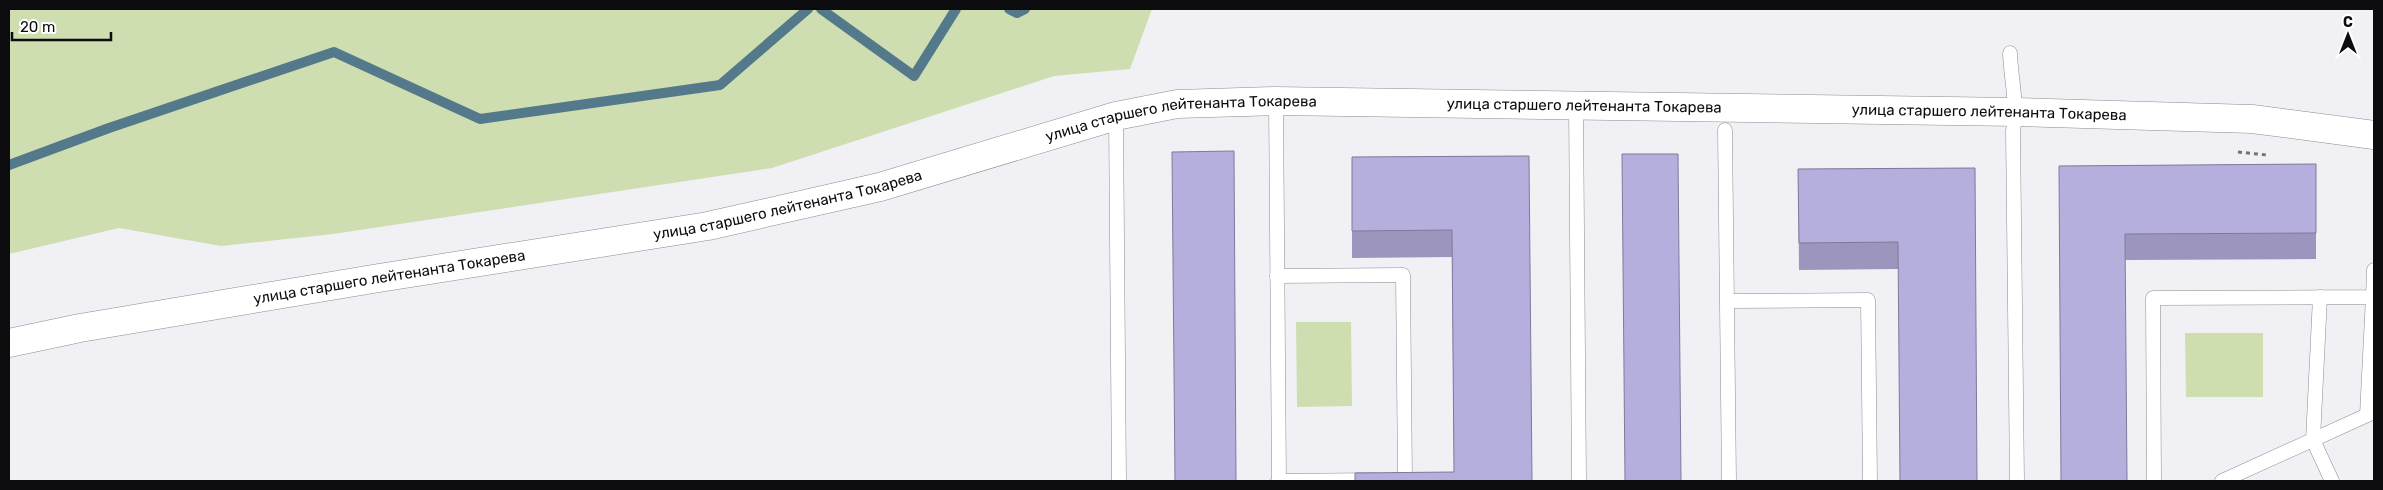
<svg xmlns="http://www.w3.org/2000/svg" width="2383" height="490" font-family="Rubik,sans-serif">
  <rect width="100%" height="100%" fill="#f0f0f5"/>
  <g fill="#cfdeb1">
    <polygon points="9,9 1152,9 1130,69 1054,76 772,168 333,234 221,246 119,228 9,254"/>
    <polygon points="1296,322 1351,322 1352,406 1297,407"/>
    <polygon points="2185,333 2263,333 2263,397 2186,397"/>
  </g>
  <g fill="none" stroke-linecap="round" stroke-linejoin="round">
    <g stroke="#54798b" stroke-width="10">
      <polyline points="821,9 914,76 956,9"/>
      <polyline points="1009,9 1017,13 1025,9"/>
      <polyline points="9,165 109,128 334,52 480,119 720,85 808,9"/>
    </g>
    <g stroke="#8c8b90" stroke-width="15">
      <g id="service">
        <path d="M2010 53C2011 80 2018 105 2013 131L2017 481"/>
        <polyline points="1276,101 1279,481"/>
        <polyline points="1576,106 1579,481"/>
        <polyline points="1116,116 1119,481"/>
        <polyline points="1725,130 1729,481"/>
        <polyline points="1277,276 1403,275 1405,480 1394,480"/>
        <polyline points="2320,297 2313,440 2332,481"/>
        <polyline points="1728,301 1868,300 1870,481"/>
        <polyline points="2367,415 2373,297"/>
        <polyline points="1278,481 1373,480"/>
        <polyline points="2154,481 2153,298 2373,297 2374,270"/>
        <polyline points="2222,481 2374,412"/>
      </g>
    </g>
    <g stroke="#8c8b90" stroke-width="29">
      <g id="minor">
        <path id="s1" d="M9 343 80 328 379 278 708 226 880 187 1116 116 1177 104 1276 101 2017 112 2252 119 2374 135"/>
      </g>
    </g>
    <polyline stroke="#757578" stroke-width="3" stroke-dasharray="4 4" stroke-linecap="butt" points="2238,152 2267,155"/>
    <use href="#service" stroke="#fff" stroke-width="14"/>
    <use href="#minor" stroke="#fff" stroke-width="28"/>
  </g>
  <g fill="#9c96be">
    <polygon points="1529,156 1454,472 1452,257 1352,258 1352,157"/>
    <polygon points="2316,164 2316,259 2126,260 2059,166"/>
    <polygon points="1975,168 1898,269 1799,270 1798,169"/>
  </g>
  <g fill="#b5afdd" stroke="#7f7a9b">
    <polygon points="1234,151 1236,481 1175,481 1172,152"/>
    <polygon points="1622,154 1678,154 1681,481 1625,481"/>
    <polygon points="1529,156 1532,481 1355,481 1355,473 1454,472 1452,230 1352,231 1352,157"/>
    <polygon points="2316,164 2316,233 2125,234 2127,481 2061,481 2059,166"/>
    <polygon points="1975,168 1977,481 1900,481 1898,242 1799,243 1798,169"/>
  </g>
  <g text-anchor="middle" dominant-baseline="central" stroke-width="4" stroke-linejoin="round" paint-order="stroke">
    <g font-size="15" fill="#0c0c0e" stroke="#fff">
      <text stroke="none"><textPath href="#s1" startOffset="1601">улица старшего лейтенанта Токарева</textPath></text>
      <text stroke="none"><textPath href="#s1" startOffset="2006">улица старшего лейтенанта Токарева</textPath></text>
      <text stroke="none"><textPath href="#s1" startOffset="1196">улица старшего лейтенанта Токарева</textPath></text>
      <text stroke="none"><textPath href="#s1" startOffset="791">улица старшего лейтенанта Токарева</textPath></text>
      <text stroke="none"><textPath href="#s1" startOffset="386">улица старшего лейтенанта Токарева</textPath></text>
    </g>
  </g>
  <rect width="2383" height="490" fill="none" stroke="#0c0c0e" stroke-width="20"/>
  <g transform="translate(2348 35)" stroke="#ffffff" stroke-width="4" paint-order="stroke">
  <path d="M0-4L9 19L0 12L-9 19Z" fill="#0c0c0e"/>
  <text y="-8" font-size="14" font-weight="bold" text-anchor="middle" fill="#0c0c0e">С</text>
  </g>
  <path d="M12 32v8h99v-8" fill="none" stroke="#0c0c0e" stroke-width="2.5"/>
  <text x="20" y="32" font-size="15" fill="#0c0c0e" stroke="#ffffff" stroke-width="4" paint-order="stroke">20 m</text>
</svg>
